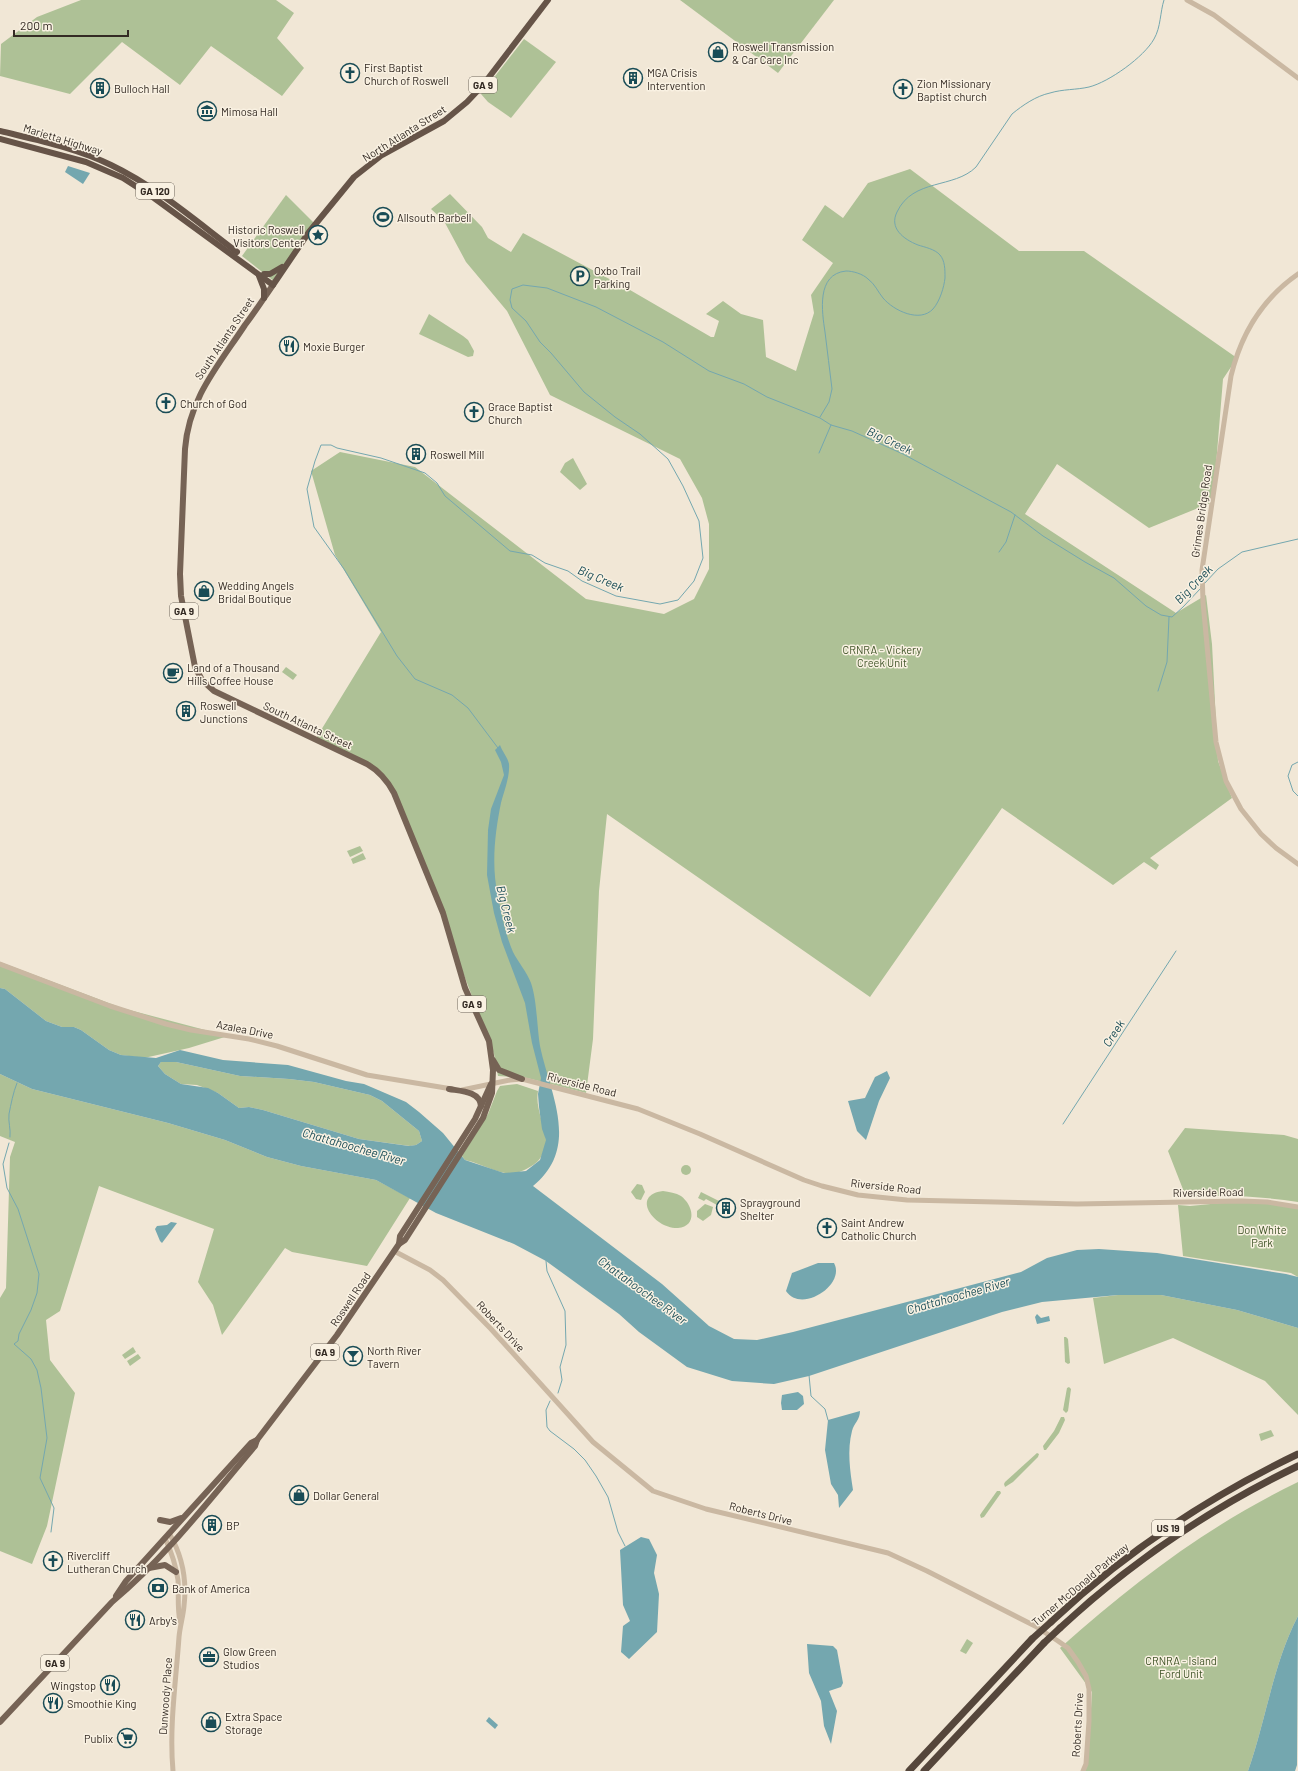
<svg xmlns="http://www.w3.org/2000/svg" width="1298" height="1771" font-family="Barlow,sans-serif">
  <rect width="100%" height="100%" fill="#f1e7d6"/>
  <g fill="#aec196">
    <polygon points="81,0 276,0 294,13 277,38 304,68 282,96 211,46 180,85 122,42 70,94 0,76 1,44 37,17"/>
    <polygon points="680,0 834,0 778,73"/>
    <polygon points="524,39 556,62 511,118 488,102 481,94"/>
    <polygon points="910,169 1019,251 1084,251 1237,358 1223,379 1213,502 1149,528 1057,464 1025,514 1176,613 1206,595 1212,644 1218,761 1232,798 1150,858 1159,865 1156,870 1144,862 1113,885 1002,808 870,997 607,814 599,891 593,1039 586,1093 527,1078 498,1076 494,1054 399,804 389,782 372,768 315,740 381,632 335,555 311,471 340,452 415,467 586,599 664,614 694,599 709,569 709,524 702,498 680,459 550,395 507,311 466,262 444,221 431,209 450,194 482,227 488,238 511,252 523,233 630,290 711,337 714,337 719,321 706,314 723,301 741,314 763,320 766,357 796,371 814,313 811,295 833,263 802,240 825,205 843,218 868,183"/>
    <polygon points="286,195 315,224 275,282 242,256"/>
    <polygon points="429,314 463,336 468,340 474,351 473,356 468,357 419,334"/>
    <polygon points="573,458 587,484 580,490 560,472 565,463"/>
    <polygon points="286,667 297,675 293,680 282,672"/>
    <polygon points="360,846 363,851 350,857 347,851"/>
    <polygon points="363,853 366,859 353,864 351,859"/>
    <polygon points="0,962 122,1008 228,1036 189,1048 144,1058 121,1055 109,1050 81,1030 74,1027 62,1027 46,1021 5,989 0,988"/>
    <polygon points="161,1062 176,1062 240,1076 289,1079 314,1082 370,1095 382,1101 419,1131 422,1141 416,1145 410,1146 359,1139 263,1110 249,1107 239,1108 218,1093 197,1085 181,1084 165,1074 158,1066"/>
    <polygon points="0,1074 32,1089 168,1123 225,1140 267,1157 301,1166 376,1180 410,1198 367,1266 292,1252 285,1248 222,1335 213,1305 198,1282 214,1229 99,1186 60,1311 46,1320 50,1360 75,1393 47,1526 32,1564 0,1551 0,1298 6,1288 10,1157 15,1142 0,1136"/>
    <path d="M517 1084 538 1091C535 1107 544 1123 546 1139 547 1145 542 1158 537 1162 508 1185 495 1167 465 1160L462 1156 488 1114 497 1091 500 1086Z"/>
    <path d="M1185 1128 1284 1135 1298 1139V1202C1261 1196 1224 1195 1186 1197L1168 1151Z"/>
    <circle cx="686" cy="1170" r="5"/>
    <polygon points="637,1184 642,1185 645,1192 641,1200 636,1199 631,1192"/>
    <path d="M663 1191C669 1192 676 1193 681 1196 693 1205 698 1226 678 1228 654 1229 630 1195 663 1191Z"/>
    <polygon points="701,1192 719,1201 717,1205 706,1199 704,1201 698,1198"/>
    <polygon points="1242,1201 1298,1207 1298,1277 1291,1273 1183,1256 1178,1205 1190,1206"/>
    <polygon points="705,1204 713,1207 711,1215 703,1221 697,1217 697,1211"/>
    <polygon points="1118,1295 1161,1295 1237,1310 1298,1328 1298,1415 1265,1381 1173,1338 1104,1364 1093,1298"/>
    <polygon points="1064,1337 1066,1337 1068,1339 1070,1363 1068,1364 1065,1362"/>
    <polygon points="133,1347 136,1352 125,1359 122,1355"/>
    <polygon points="138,1354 141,1358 130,1366 127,1361"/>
    <polygon points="1069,1387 1071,1389 1068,1411 1066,1413 1063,1410 1067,1388"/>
    <polygon points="1061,1417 1064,1417 1065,1420 1059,1433 1046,1450 1044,1450 1043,1446 1054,1431"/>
    <polygon points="1271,1430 1274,1436 1261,1441 1259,1434"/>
    <polygon points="1037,1453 1039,1454 1038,1457 1013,1482 1005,1487 1004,1484 1005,1482"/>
    <path d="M1298 1482V1616C1273 1664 1266 1720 1248 1771H1084L1088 1759 1092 1692 1060 1648C1137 1580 1206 1527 1298 1482Z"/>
    <polygon points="997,1491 1000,1491 1001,1493 984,1517 981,1518 980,1515 982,1512"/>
    <polygon points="967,1639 973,1643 966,1654 960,1651"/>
  </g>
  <g fill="#74a7af" fill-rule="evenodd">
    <polygon points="68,166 90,173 83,184 65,172"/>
    <path d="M500 745C502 751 508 758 509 764 510 777 504 791 501 803 495 832 491 866 498 896 501 913 506 936 513 952 518 962 527 972 531 983 537 1000 537 1028 540 1046 550 1094 581 1147 533 1186L662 1284 709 1326 734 1339 757 1340 793 1332 1021 1272 1047 1258 1077 1250 1099 1249 1157 1253 1286 1274 1298 1277V1328L1237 1310 1161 1295H1118L1042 1302 1002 1312 809 1376 774 1384 732 1381 687 1367 639 1332 619 1314 546 1261 514 1244 436 1213 376 1180 301 1166 267 1157 225 1140 168 1123 32 1089 0 1074V988L5 989 46 1021 62 1027H74L81 1030 109 1050 121 1055 156 1058 180 1050 223 1060 288 1065 346 1081 364 1084 406 1102 419 1112 443 1133 465 1160 504 1173 526 1171 540 1160 546 1140 542 1129 539 1107 538 1094 541 1078 532 1043 525 1003 502 942 494 913 487 875 488 830 491 809 504 775 501 762 495 750ZM161 1062H176L240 1076 289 1079 314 1082 370 1095 382 1101 419 1131 422 1141 416 1145 409 1146 359 1139 263 1110 249 1107 239 1108 218 1093 208 1088 181 1084 165 1074 158 1066Z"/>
    <polygon points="887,1071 890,1078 879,1101 866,1140 857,1131 848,1101 865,1098 875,1077"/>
    <polygon points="171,1222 177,1223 162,1243 160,1241 155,1229 157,1226 167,1225"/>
    <path d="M818 1263H834C846 1285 801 1314 786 1291L792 1273Z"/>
    <polygon points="1037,1314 1041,1318 1049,1316 1050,1321 1037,1324 1035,1317"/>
    <polygon points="798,1392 803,1396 804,1404 797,1410 782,1410 781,1403 782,1395"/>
    <path d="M860 1411C860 1420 854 1423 852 1431 847 1450 850 1471 853 1490L839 1508 838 1495 831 1484 825 1450 828 1420Z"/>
    <polygon points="641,1537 649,1539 657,1555 654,1573 659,1594 657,1632 629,1659 621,1652 623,1626 630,1621 623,1605 620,1550"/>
    <path d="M1298 1616 1297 1765 1295 1771H1248C1266 1720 1273 1664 1298 1616Z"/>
    <polygon points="807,1644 833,1646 837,1650 843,1683 841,1687 829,1691 837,1711 831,1744 824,1726 821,1701 809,1673"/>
    <polygon points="489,1717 498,1725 495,1729 486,1721"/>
  </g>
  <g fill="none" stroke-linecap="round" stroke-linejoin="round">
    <g stroke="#74a7af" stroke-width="1">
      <path d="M820 417 829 402 832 389C830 370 827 351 825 332 822 312 816 274 846 271 853 271 863 274 868 279 875 284 878 292 883 298 894 311 920 323 933 309 940 301 944 287 945 278 945 269 945 261 940 255 935 249 924 247 918 245 903 239 889 228 897 212 913 178 954 189 976 167L1012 114C1023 105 1036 96 1050 93 1063 89 1076 90 1089 87 1109 82 1144 57 1154 39 1161 27 1160 12 1164 0"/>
      <polyline points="819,453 831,425"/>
      <polyline points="999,552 1006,542 1015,515"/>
      <polyline points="1204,584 1218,569 1242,552 1298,539"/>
      <polyline points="1158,691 1167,662 1169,617"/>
      <polyline points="498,748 468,708 452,695 415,679 397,656 344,569 314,527 307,489 315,461 321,445 331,445 337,448 381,458 425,473 437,483 445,496 510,551 532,555 545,563 568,571 582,581 616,596 660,604 678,600 694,581 703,558 699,521 683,486 668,459 640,434 615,417 584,392 551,353 540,342 526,321 512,308 510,300 512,289 523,285 547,288 596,307 663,342 709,371 744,384 767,397 820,418 831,425 852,431 903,454 1011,512 1043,536 1085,562 1114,578 1146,606 1161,615 1172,617 1183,607 1201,588"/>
      <polyline points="1298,762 1292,765 1288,776 1293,791 1298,796"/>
      <polyline points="1063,1124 1176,951"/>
      <path d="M10 1137C11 1129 8 1122 9 1114 11 1104 13 1093 17 1083"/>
      <polyline points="9,1143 3,1164 7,1188 18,1209 39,1274 37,1293 31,1310 19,1334 18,1341 14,1344 31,1359 37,1370 41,1388 47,1438 40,1478 54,1508 51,1532"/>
      <polyline points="546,1261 547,1271 565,1311 566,1345 560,1367 562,1380 558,1393"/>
      <polyline points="809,1375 811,1396 825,1409 828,1420"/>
      <polyline points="550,1401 546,1410 547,1427 550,1431 574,1449 585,1460 596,1476 608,1497 618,1532 625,1546"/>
    </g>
    <g stroke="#cab8a2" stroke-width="5">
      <polyline points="1187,0 1214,15 1298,78"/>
      <path d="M1298 274C1262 299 1241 334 1231 376L1202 570 1203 602 1216 742 1226 781 1241 809 1261 834 1276 848 1298 864"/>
      <polyline points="0,964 110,1006 166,1024 191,1030 249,1039 277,1046 367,1075 452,1089"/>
      <polyline points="462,1090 510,1080 522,1079 638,1109 700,1134 804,1180 822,1186 858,1195 907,1200 1077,1204 1242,1201 1267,1202 1298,1207"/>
      <polyline points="394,1251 430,1270 443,1280 491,1329 593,1442 653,1491 706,1509 888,1553 927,1571 1035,1626 1058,1641 1068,1648 1078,1662 1086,1676 1089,1689 1089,1721 1086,1764 1083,1771"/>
      <path d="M169 1533C182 1555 187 1581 184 1606 183 1617 180 1626 179 1637 176 1681 169 1727 173 1771"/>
      <path d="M165 1538C171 1551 176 1566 178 1580 179 1594 177 1608 180 1621"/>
    </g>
    <g stroke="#766355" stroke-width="6">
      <polyline points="493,1060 499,1070 522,1079"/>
      <path d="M449 1089C460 1091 480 1091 481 1106"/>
      <polyline points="399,1244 400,1236 475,1119 491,1084"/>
      <polyline points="160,1520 170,1522 181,1518"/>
      <polyline points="149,1568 165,1565 176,1572"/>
      <polyline points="116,1596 126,1581 251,1443 257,1440"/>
      <path d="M0 1722 112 1602C166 1557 210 1499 255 1446L257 1440 337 1335 399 1244 405 1240 483 1118 492 1093 493 1070 489 1041 465 988 443 913 394 793C387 780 379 771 367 764L214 691 202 680 195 667 181 596 180 574 185 449C189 398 218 366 245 325 255 312 264 298 273 285"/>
    </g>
    <g stroke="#665448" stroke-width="6">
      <path d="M0 131C37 140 77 148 111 165 157 187 197 222 237 252"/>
      <polyline points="0,139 86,162 123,178 154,198 273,285 309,232 354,177 382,155 444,121 467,102 483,85 548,0"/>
      <polyline points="264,274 270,274 282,267"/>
      <polyline points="259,276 264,289 264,298"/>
    </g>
    <g stroke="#55463b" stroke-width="7">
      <path d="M1051 1622C1124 1553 1208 1497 1298 1454"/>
      <path d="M1060 1628C1131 1562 1211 1508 1298 1466"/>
      <polyline points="909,1771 1032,1639"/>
      <polyline points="924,1771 1044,1643"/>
    </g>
    <g stroke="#55463b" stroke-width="7">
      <polyline points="1032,1639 1051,1622"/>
      <polyline points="1044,1643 1060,1628"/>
    </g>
  </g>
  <defs>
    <g id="shop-ring" transform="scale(1)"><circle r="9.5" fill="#f9f1e2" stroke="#194c56" stroke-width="1.5"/><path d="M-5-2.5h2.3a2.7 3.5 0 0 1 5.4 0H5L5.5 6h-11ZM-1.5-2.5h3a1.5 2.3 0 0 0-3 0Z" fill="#194c56"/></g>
    <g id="church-ring" transform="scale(1)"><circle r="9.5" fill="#f9f1e2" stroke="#194c56" stroke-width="1.5"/><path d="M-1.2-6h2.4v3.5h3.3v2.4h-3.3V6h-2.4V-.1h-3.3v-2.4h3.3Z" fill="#194c56"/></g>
    <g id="building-ring" transform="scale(1)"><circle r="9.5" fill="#f9f1e2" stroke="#194c56" stroke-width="1.5"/><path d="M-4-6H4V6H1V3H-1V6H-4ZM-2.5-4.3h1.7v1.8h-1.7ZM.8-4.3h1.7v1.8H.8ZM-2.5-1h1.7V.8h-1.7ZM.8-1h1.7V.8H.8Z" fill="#194c56"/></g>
    <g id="museum-ring" transform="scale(1)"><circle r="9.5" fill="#f9f1e2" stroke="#194c56" stroke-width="1.5"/><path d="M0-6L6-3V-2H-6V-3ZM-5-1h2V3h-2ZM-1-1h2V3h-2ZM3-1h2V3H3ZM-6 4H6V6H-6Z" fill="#194c56"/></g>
    <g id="stadium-ring" transform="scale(1)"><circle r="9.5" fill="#f9f1e2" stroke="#194c56" stroke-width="1.5"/><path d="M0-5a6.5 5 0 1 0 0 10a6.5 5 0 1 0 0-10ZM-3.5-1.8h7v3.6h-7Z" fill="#194c56"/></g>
    <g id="sight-ring" transform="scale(1)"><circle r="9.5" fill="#f9f1e2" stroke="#194c56" stroke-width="1.5"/><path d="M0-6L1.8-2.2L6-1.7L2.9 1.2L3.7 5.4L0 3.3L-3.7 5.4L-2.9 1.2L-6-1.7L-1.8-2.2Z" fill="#194c56"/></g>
    <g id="parking-ring" transform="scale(1)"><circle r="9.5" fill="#f9f1e2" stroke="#194c56" stroke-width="1.5"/><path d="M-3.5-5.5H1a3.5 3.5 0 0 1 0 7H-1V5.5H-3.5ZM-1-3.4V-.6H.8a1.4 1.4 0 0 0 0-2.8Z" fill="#194c56"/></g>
    <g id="restaurant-ring" transform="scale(1)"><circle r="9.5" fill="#f9f1e2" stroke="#194c56" stroke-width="1.5"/><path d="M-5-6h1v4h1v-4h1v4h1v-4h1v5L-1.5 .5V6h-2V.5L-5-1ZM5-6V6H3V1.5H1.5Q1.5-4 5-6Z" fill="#194c56"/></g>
    <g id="cafe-ring" transform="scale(1)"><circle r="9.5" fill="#f9f1e2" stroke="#194c56" stroke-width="1.5"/><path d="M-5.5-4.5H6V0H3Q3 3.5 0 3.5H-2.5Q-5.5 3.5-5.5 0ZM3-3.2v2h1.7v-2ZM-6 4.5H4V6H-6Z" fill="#194c56"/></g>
    <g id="bar-ring" transform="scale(1)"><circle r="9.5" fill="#f9f1e2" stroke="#194c56" stroke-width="1.5"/><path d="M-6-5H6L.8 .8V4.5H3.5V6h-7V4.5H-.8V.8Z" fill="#194c56"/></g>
    <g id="bank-ring" transform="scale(1)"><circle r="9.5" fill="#f9f1e2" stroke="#194c56" stroke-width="1.5"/><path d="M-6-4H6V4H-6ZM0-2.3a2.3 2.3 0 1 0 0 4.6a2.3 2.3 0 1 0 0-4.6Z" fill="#194c56"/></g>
    <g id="office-ring" transform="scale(1)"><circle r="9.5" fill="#f9f1e2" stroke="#194c56" stroke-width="1.5"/><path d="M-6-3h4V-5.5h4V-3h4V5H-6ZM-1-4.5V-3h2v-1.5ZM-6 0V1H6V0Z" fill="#194c56"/></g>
    <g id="supermarket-ring" transform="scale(1)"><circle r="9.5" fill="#f9f1e2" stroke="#194c56" stroke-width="1.5"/><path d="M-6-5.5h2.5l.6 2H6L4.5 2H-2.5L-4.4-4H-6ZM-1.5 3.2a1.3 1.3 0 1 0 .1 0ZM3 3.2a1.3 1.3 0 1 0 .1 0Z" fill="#194c56"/></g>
  </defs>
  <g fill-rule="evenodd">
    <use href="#shop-ring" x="718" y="52"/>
    <use href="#church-ring" x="350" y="73"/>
    <use href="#building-ring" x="633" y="78"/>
    <use href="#building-ring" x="100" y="88"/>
    <use href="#church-ring" x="903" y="89"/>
    <use href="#museum-ring" x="207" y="111"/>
    <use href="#stadium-ring" x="383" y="217"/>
    <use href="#sight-ring" x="318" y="235"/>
    <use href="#parking-ring" x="580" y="276"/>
    <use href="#restaurant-ring" x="289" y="346"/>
    <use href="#church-ring" x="166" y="403"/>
    <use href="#church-ring" x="474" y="412"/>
    <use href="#building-ring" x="416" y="454"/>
    <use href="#shop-ring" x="204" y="591"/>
    <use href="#cafe-ring" x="173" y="673"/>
    <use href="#building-ring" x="186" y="711"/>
    <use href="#building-ring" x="726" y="1208"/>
    <use href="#church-ring" x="827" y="1228"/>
    <use href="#bar-ring" x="353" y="1356"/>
    <use href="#shop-ring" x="299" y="1495"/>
    <use href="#building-ring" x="212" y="1525"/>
    <use href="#church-ring" x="53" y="1561"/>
    <use href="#bank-ring" x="158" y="1588"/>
    <use href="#restaurant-ring" x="135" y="1620"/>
    <use href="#office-ring" x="209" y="1657"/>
    <use href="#restaurant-ring" x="110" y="1685"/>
    <use href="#restaurant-ring" x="53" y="1703"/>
    <use href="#shop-ring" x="211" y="1722"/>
    <use href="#supermarket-ring" x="127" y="1738"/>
  </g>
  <g text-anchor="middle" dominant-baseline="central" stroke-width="3" stroke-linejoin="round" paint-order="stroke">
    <g fill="#f9f1e2" stroke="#6f665d" stroke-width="1">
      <rect x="469" y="77" width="28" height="16" rx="3"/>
      <rect x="136" y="183" width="38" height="16" rx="3"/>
      <rect x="170" y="603" width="28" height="16" rx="3"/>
      <rect x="458" y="996" width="28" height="16" rx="3"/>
      <rect x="311" y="1344" width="28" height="16" rx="3"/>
      <rect x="1152" y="1520" width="32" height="16" rx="3"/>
      <rect x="41" y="1655" width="28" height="16" rx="3"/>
    </g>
    <g font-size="10" font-weight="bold" fill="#342b24">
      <text x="483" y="85">GA 9</text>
      <text x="155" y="191">GA 120</text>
      <text x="184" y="611">GA 9</text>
      <text x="472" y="1004">GA 9</text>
      <text x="325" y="1352">GA 9</text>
      <text x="1168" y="1528">US 19</text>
      <text x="55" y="1663">GA 9</text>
    </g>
    <g font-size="11" fill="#342b24" stroke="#f9f1e2" text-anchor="start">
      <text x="732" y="46">Roswell Transmission<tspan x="732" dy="13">&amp; Car Care Inc</tspan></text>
      <text x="364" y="67">First Baptist<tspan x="364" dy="13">Church of Roswell</tspan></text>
      <text x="647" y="72">MGA Crisis<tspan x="647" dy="13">Intervention</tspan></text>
      <text x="917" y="83">Zion Missionary<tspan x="917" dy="13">Baptist church</tspan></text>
      <text x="114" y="88">Bulloch Hall</text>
      <text x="221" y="111">Mimosa Hall</text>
      <text x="397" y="217">Allsouth Barbell</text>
      <text x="304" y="229" text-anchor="end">Historic Roswell<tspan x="304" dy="13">Visitors Center</tspan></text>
      <text x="594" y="270">Oxbo Trail<tspan x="594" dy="13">Parking</tspan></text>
      <text x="303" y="346">Moxie Burger</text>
      <text x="180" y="403">Church of God</text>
      <text x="488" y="406">Grace Baptist<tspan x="488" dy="13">Church</tspan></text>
      <text x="430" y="454">Roswell Mill</text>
      <text x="218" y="585">Wedding Angels<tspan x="218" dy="13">Bridal Boutique</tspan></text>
      <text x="187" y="667">Land of a Thousand<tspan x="187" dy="13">Hills Coffee House</tspan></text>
      <text x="200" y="705">Roswell<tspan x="200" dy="13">Junctions</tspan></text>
      <text x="740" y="1202">Sprayground<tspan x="740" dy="13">Shelter</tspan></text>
      <text x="841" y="1222">Saint Andrew<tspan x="841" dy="13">Catholic Church</tspan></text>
      <text x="367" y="1350">North River<tspan x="367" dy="13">Tavern</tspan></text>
      <text x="313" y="1495">Dollar General</text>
      <text x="226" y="1525">BP</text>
      <text x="67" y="1555">Rivercliff<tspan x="67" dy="13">Lutheran Church</tspan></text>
      <text x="172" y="1588">Bank of America</text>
      <text x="149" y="1620">Arby's</text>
      <text x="223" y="1651">Glow Green<tspan x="223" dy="13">Studios</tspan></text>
      <text x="96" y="1685" text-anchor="end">Wingstop</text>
      <text x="67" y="1703">Smoothie King</text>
      <text x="225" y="1716">Extra Space<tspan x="225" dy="13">Storage</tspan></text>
      <text x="113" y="1738" text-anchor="end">Publix</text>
    </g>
    <g font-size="11" fill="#342b24" stroke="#f9f1e2">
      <text transform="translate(404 133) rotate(-32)">North Atlanta Street</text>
      <text transform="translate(63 139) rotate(17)">Marietta Highway</text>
      <text transform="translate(224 338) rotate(-56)">South Atlanta Street</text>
      <text transform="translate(1201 511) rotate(-82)">Grimes Bridge Road</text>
      <text transform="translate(308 725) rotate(25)">South Atlanta Street</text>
      <text transform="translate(245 1029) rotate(11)">Azalea Drive</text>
      <text transform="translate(582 1084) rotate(14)">Riverside Road</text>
      <text transform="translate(886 1186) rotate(6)">Riverside Road</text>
      <text transform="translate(1208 1192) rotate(-1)">Riverside Road</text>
      <text transform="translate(350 1299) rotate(-56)">Roswell Road</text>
      <text transform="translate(501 1326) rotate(47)">Roberts Drive</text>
      <text transform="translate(761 1513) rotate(14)">Roberts Drive</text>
      <text transform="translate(1080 1584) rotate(-40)">Turner McDonald Parkway</text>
      <text transform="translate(165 1696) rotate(-86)">Dunwoody Place</text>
      <text transform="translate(1077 1725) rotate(-87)">Roberts Drive</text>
    </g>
    <g font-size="11" fill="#3f5327" stroke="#f9f1e2">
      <text x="882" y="649">CRNRA - Vickery<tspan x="882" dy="13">Creek Unit</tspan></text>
      <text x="1262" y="1229">Don White<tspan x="1262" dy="13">Park</tspan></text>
      <text x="1181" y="1660">CRNRA - Island<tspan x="1181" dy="13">Ford Unit</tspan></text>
    </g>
    <g font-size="12" font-style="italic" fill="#194c56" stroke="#f9f1e2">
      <text transform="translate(890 440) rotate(25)">Big Creek</text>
      <text transform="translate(601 578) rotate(23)">Big Creek</text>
      <text transform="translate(1193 584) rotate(-46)">Big Creek</text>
      <text transform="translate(507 909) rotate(76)">Big Creek</text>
      <text transform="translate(1113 1033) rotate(-57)">Creek</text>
      <text transform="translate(354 1146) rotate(16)">Chattahoochee River</text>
      <text transform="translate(643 1290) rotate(36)">Chattahoochee River</text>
      <text transform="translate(958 1295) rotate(-16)">Chattahoochee River</text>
    </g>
  </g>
  <path d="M14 30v6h114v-6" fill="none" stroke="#342b24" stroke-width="2"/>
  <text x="20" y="30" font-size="12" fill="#342b24" stroke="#f9f1e2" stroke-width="3" paint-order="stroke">200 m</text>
</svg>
